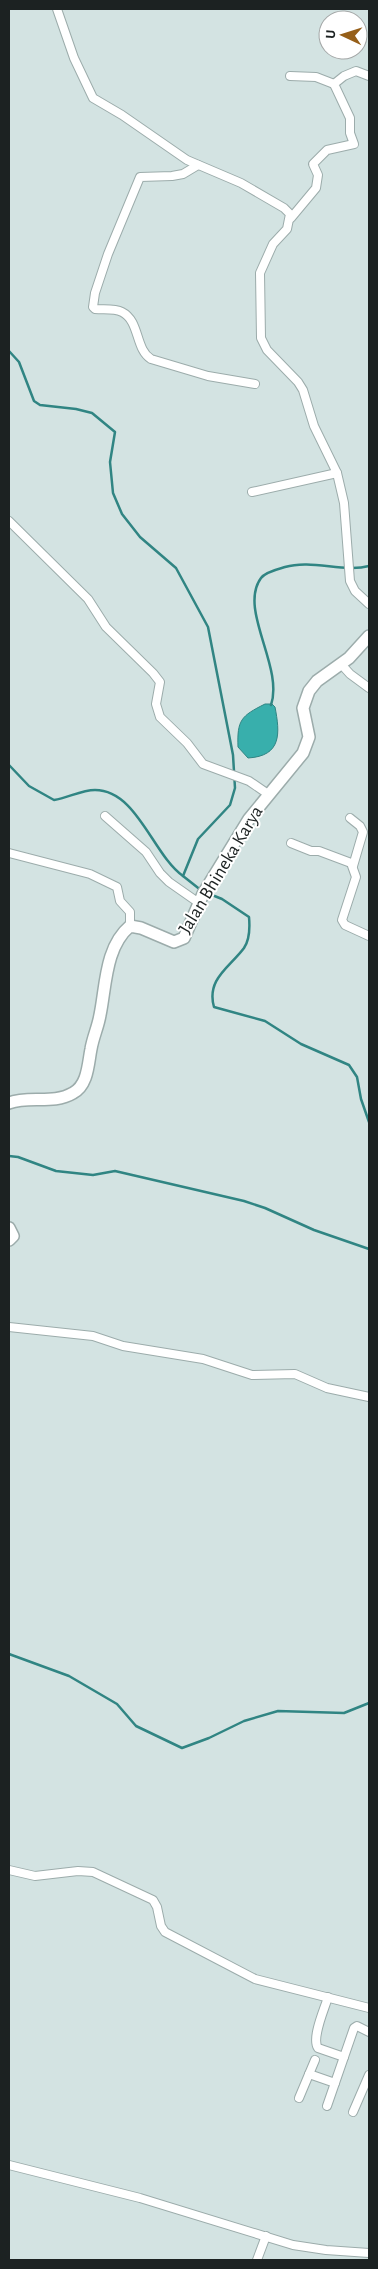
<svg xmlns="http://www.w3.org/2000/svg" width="378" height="2269" font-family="'Alegreya Sans',sans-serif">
  <rect width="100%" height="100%" fill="#d3e3e2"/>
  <path fill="#38afac" stroke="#308583" d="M265 704H272L275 707C280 733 282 756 248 758L238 747C237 720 241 716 265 704Z"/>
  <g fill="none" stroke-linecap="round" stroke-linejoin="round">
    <g stroke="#308583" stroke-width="2.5">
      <polyline points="9,351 19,362 34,401 40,405 76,409 92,413 115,432 110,462 113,493 122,514 140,537 176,568 208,627 233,755 235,788 230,805 198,839 183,876 202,891"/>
      <path d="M271 705C284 667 238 609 261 578 265 572 278 569 285 567 312 559 344 573 369 566"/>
      <path d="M9 765 29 786 54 800C68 798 81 790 95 790 137 790 153 855 183 876"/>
      <path d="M207 893 222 899 249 917C250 928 250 939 244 948 230 967 206 979 214 1007L265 1021 301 1044 349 1065 357 1077 361 1099 369 1122"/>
      <polyline points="9,1156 18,1157 56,1171 93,1175 115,1171 244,1201 265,1208 314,1230 369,1249"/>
      <polyline points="9,1654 69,1676 117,1704 136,1726 182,1748 209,1738 244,1721 278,1711 344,1713 369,1703"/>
    </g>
    <g stroke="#9cacab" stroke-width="10">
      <g id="street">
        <polyline points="57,9 74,58 93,98 122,115 187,160 241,183 284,208 290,214 287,229 273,244 260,273 261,338 267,350 298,382 303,390 314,426 337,473 344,503 350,581 355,591 369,604"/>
        <polyline points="290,76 316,77 334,84"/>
        <path d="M198 165 183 174 172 176 140 177 108 254 95 293 93 307 95 309C103 310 114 308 122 312 140 321 135 349 151 359L208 376 255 384"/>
        <polyline points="291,218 316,188 318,175 313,164 327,150 354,144 350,133 350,118 334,84 344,76 356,71 369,76"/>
        <polyline points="252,492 337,473"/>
        <polyline points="9,521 88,599 106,627 153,673 160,682 156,704 160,717 187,743 203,764 249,781 268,794"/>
        <polyline points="341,664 350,674 369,688"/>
        <polyline points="105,816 146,852 160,873 169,882 199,903"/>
        <polyline points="350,818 360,826 363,832 353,866"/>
        <polyline points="291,843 311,851 319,851 351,863 356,877 342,920 345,925 369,936"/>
        <polyline points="9,853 90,874 117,887 120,901 130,912 130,926"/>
        <polyline points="9,1327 93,1336 123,1346 203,1359 252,1375 295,1374 327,1388 369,1397"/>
        <polyline points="9,1870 35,1876 78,1871 93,1872 153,1900 157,1907 161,1926 165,1932 255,1979 369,2008"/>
        <path d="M328 1997C325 2008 311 2038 318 2048L344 2057"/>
        <polyline points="309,2074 335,2083"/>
        <polyline points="299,2098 315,2060"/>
        <polyline points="327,2106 354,2028 357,2026 369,2032"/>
        <polyline points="353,2112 369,2075"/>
        <polyline points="9,2165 140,2198 293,2245 326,2250 369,2253"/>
        <polyline points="257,2260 266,2236"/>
      </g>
    </g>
    <g stroke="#9cacab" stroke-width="14">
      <g id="secondary">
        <path d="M9 1103C29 1095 53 1105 73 1093 88 1085 88 1064 91 1049 93 1037 98 1027 100 1015 106 986 105 947 130 926L141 928 174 942 184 938 203 894 249 819 303 753 309 737 303 708 309 691 317 681 349 658 369 636"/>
        <polyline points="9,1228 13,1236 9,1240"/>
      </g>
    </g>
    <use href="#street" stroke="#fff" stroke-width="8"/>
    <use href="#secondary" stroke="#fff" stroke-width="11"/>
  </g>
  <g text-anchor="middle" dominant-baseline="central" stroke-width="4" stroke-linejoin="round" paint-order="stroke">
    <g font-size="19" fill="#1c2222" stroke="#fff">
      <text transform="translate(221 870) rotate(-59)">Jalan Bhineka Karya</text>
    </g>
  </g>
  <rect width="378" height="2269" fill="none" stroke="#1c2222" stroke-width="20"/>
  <g transform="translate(343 35) rotate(274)"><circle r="24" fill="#ffffff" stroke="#a4a7a7"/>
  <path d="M0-4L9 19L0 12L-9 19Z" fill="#965f19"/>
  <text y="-8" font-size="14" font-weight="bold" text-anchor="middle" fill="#1c2222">U</text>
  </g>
</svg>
